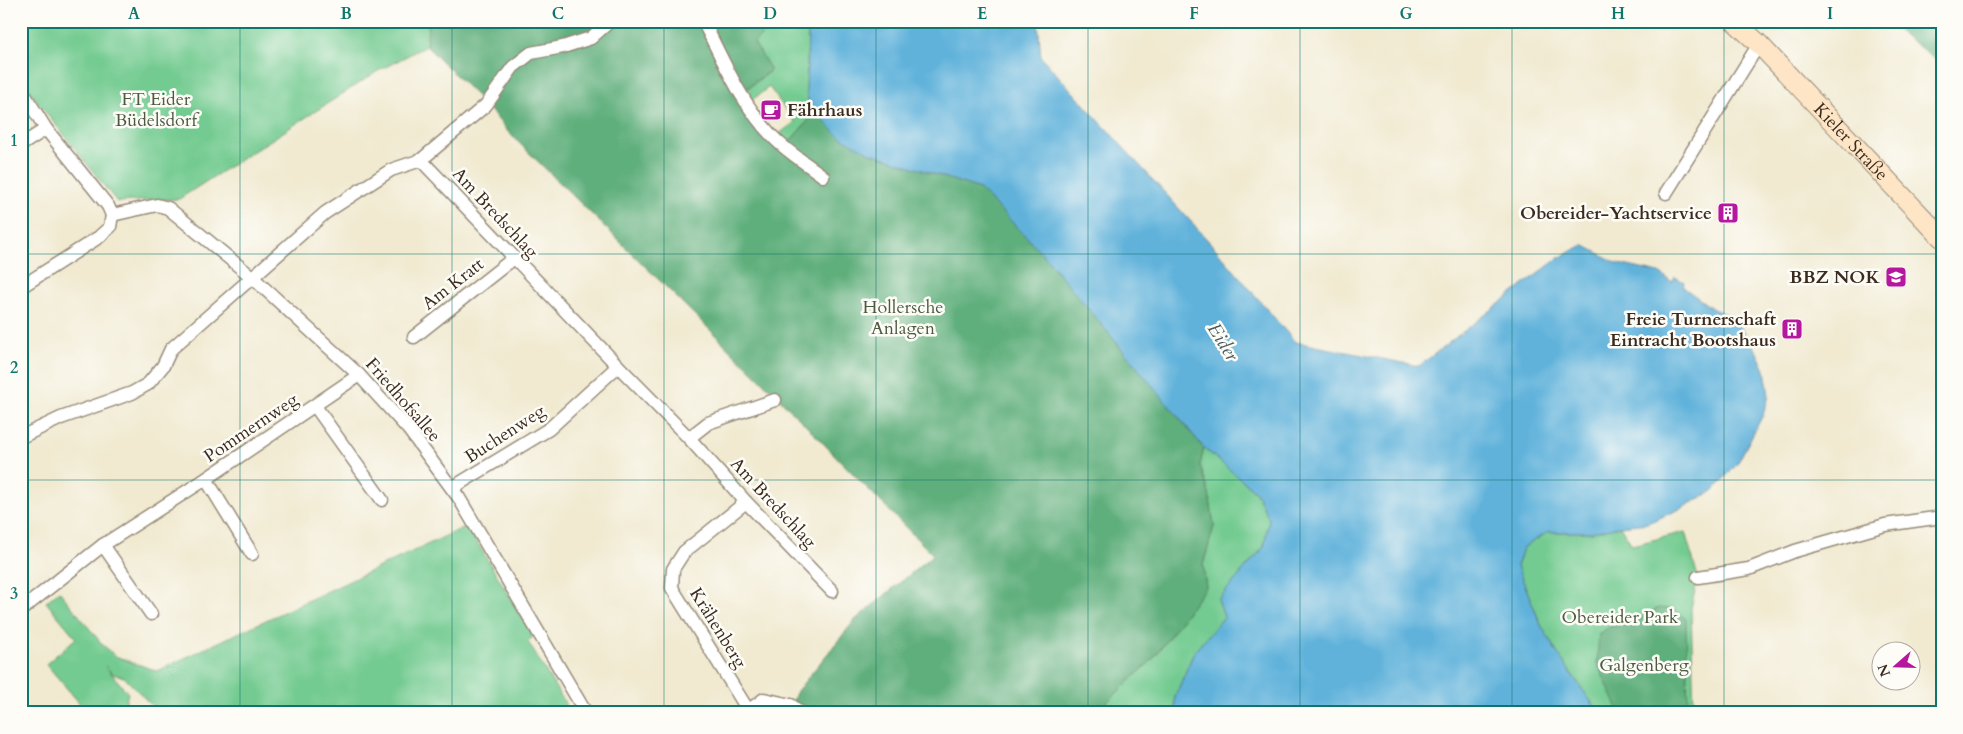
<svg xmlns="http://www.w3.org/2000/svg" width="1963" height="734" font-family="Cardo,serif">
  <rect width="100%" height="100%" fill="#fdfcf7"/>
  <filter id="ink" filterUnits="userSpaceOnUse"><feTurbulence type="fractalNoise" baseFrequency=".02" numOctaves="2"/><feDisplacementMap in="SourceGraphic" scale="10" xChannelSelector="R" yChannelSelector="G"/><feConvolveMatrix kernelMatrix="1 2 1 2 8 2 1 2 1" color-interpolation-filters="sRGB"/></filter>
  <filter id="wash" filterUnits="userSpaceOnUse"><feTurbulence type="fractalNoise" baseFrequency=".0096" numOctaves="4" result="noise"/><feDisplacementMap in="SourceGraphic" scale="20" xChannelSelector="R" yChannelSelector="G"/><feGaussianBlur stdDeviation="1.12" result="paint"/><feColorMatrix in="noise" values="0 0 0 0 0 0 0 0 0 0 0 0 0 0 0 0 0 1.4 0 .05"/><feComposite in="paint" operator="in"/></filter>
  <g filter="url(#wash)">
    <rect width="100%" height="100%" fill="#f1ead1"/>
    <g fill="#73cb91" stroke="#577a58">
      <polygon points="21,21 429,21 426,46 378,71 179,199 117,202 33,96 21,71"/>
      <polygon points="801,23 806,28 808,35 806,91 809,102 816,112 789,142 779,134 795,122 769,87 752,100 746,90 771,70 754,43 765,32 784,29"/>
      <polygon points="1204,448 1256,492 1269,519 1264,547 1218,600 1224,617 1194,652 1175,697 1175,713 1095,713 1152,660 1206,587 1203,565 1214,526 1209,493 1200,465"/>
      <polygon points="467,526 534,636 528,642 571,713 159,713 124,677 113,674 105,666 128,693 123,713 88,713 46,664 76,638 46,602 59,591 102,644 115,656 157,671"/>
      <polygon points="1620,526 1632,545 1685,532 1698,577 1691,608 1694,713 1599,713 1559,656 1541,625 1517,567 1523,548 1548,532 1592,532"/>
    </g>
    <g fill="#5eaf7b" stroke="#4c6c4c">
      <polygon points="429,21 768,21 765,32 754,43 771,70 739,94 784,148 816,112 818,115 868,152 980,189 1042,253 1204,448 1200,465 1209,493 1214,526 1203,565 1206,587 1152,660 1095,713 787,713 797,691 855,620 933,555 761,380 509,133 486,105 426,46"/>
      <polygon points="1885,21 1942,21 1942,64"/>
      <polygon points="1658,608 1673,609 1686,619 1688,713 1620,713 1597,663 1599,634 1609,627 1628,626"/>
    </g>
    <polygon fill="#60b2db" stroke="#4e6e7c" points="768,21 1038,21 1041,57 1214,247 1295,342 1419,366 1557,259 1583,245 1619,264 1659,273 1672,282 1675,277 1684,282 1683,287 1713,309 1731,316 1755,348 1765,370 1769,396 1763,415 1737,464 1713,491 1680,509 1648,523 1620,526 1592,532 1548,532 1523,548 1517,566 1541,625 1559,656 1599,713 1175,713 1175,697 1194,652 1224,617 1218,600 1264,547 1269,519 1256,492 1204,448 1042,253 980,189 868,152 839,136 818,115 809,102 806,91 808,35 806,28 801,24 784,29 765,32"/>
  </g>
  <g filter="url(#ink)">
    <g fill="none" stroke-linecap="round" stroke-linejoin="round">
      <g stroke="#968a78" stroke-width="15">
        <g id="minor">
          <path d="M703 21C724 62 742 106 775 139 789 153 807 164 823 176"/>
          <polyline points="21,89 46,129 108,206 112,215"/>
          <polyline points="21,145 46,129"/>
          <polyline points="421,160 618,366 689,438 746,502 832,591"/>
          <polyline points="1666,193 1759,44"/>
          <polyline points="112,215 157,205 168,208 252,277 359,375 409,430 459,498 586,713"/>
          <polyline points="21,287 99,237 110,227 112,215"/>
          <polyline points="414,337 514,258"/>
          <polyline points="315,406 382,500"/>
          <polyline points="21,437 61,418 132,393 148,384 163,366 171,349 325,213 391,170 421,160 486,105 513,67 531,53 563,47 591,38 610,21"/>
          <polyline points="689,438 708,423 775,400"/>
          <polyline points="206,479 252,554"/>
          <polyline points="452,488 549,429 618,366"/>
          <polyline points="746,502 684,552 673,569 672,588 748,710"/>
          <polyline points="103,545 151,614"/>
          <polyline points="1698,577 1749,569 1795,551 1885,525 1942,517"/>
          <polyline points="21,610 103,545 206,479 359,375"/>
          <polyline points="745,713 764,699 791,705 801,713"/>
        </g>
      </g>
      <g stroke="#968a78" stroke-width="21">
        <g id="secondary">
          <path id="s1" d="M1734 21 1759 44 1942 238"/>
        </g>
      </g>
      <use href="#minor" stroke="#fff" stroke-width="12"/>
      <use href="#secondary" stroke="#fde5c5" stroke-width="19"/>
    </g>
  </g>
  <path fill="none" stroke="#0f766e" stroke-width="1" stroke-opacity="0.55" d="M240 21V713M452 21V713M664 21V713M876 21V713M1088 21V713M1300 21V713M1512 21V713M1724 21V713M21 254H1942M21 480H1942"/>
  <defs>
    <g id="cafe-square" transform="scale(1.125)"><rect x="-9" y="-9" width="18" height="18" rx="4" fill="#b5179e" stroke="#fdfcf7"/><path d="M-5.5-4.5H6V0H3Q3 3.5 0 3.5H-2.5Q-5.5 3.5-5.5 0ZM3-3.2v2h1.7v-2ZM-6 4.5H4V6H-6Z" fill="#fff"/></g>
    <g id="building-square" transform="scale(1.125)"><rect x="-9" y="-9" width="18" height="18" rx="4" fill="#b5179e" stroke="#fdfcf7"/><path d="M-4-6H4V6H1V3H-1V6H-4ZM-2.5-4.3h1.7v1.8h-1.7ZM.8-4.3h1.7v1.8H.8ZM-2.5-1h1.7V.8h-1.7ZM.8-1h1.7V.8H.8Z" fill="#fff"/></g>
    <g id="school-square" transform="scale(1.125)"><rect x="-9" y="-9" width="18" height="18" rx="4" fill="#b5179e" stroke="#fdfcf7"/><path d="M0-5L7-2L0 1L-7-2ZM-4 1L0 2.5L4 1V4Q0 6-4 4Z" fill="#fff"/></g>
  </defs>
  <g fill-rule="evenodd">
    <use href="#cafe-square" x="771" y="110"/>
    <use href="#building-square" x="1728" y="213"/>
    <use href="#school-square" x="1896" y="277"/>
    <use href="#building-square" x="1792" y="329"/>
  </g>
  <g text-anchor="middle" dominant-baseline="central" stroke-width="5" stroke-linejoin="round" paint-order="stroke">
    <g font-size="18" fill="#4c5a40" stroke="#fdfcf7">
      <text x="156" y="99">FT Eider<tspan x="156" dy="21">Büdelsdorf</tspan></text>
      <text x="903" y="307">Hollersche<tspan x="903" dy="21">Anlagen</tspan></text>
      <text x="1620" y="617">Obereider Park</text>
      <text x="1644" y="665">Galgenberg</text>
    </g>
    <g font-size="18" font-weight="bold" fill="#3b2a1e" stroke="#fdfcf7" text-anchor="end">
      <text x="787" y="110" text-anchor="start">Fährhaus</text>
      <text x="1712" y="213">Obereider-Yachtservice</text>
      <text x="1880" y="277">BBZ NOK</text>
      <text x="1776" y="319">Freie Turnerschaft<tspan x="1776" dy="21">Eintracht Bootshaus</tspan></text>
    </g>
    <g font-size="18" fill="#3b2a1e" stroke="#fdfcf7">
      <text stroke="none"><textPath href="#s1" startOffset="168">Kieler Straße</textPath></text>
      <text transform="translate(495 213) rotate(47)">Am Bredschlag</text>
      <text transform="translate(453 284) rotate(-38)">Am Kratt</text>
      <text transform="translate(403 400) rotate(49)">Friedhofsallee</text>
      <text transform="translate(251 428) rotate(-34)">Pommernweg</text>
      <text transform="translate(505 434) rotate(-33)">Buchenweg</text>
      <text transform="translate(773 503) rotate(47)">Am Bredschlag</text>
      <text transform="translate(718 628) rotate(58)">Krähenberg</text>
    </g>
    <g font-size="19" font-style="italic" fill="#485a60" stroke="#fdfcf7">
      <text transform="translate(1223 342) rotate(58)">Eider</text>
    </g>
  </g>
  <rect width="1963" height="734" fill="none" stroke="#fdfcf7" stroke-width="55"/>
  <g transform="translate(1896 666) rotate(250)"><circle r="24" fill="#fdfcf7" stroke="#afa8a0"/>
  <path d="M0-4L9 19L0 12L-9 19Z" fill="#b5179e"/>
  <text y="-8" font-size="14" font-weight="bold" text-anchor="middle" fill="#3b2a1e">N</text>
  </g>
  <rect x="28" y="28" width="1908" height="678" fill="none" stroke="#0f766e" stroke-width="2"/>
  <g font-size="16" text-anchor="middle" font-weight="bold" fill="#0f766e">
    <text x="134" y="19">A</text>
    <text x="346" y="19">B</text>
    <text x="558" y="19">C</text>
    <text x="770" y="19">D</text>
    <text x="982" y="19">E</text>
    <text x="1194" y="19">F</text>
    <text x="1406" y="19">G</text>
    <text x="1618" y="19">H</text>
    <text x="1830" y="19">I</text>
    <text x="14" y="146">1</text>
    <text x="14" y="373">2</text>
    <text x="14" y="599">3</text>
  </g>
</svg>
